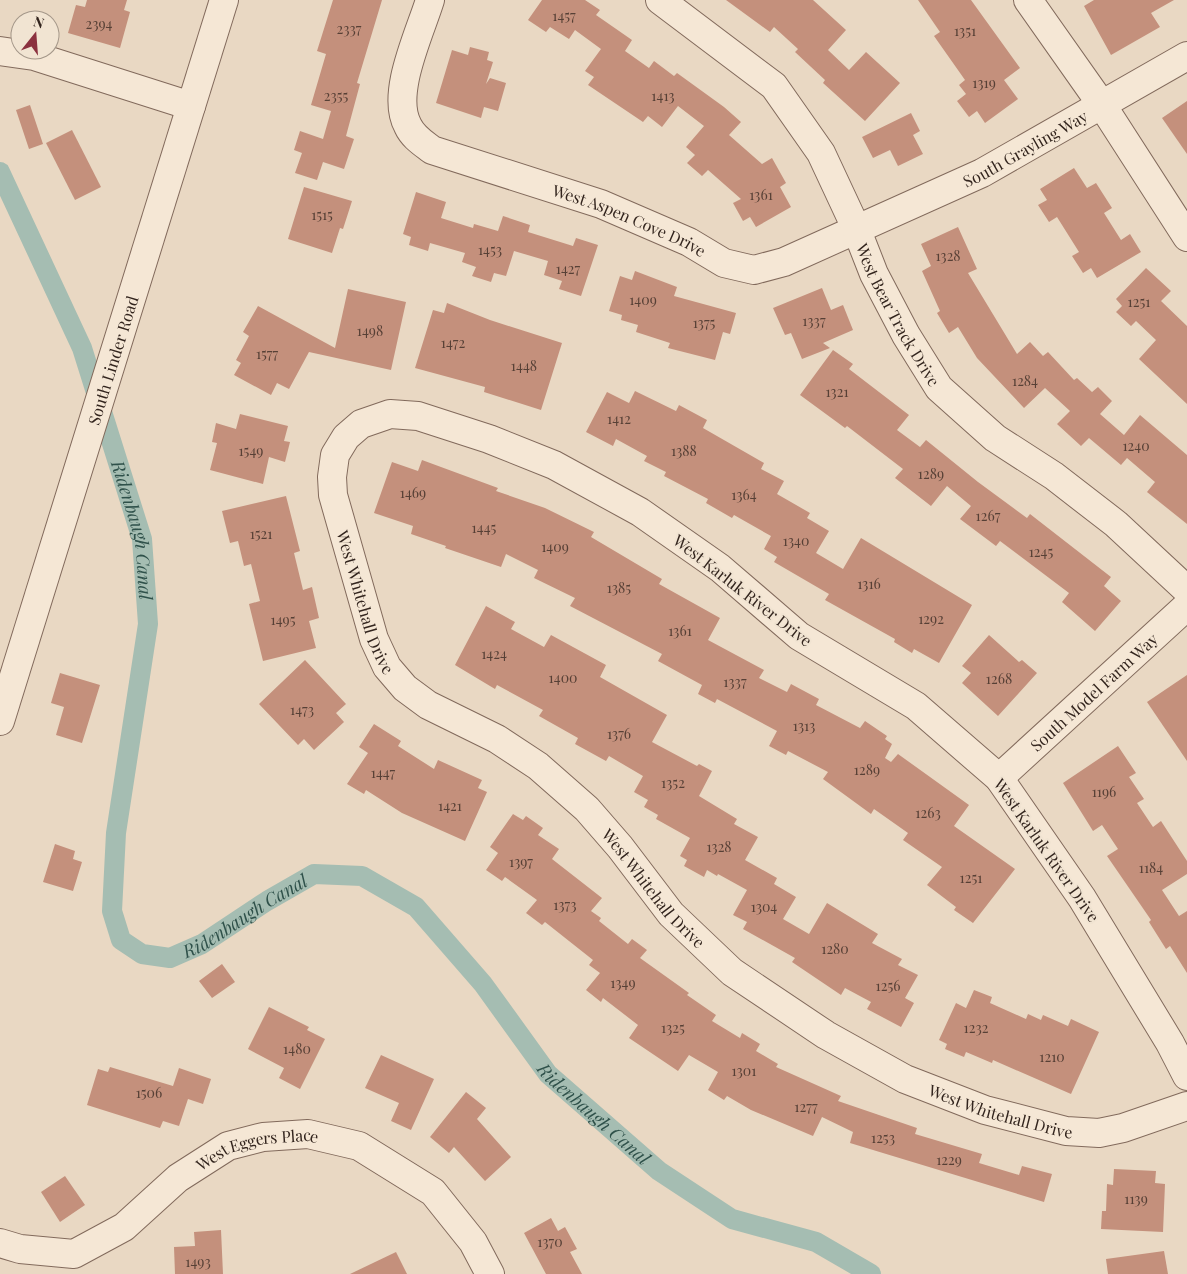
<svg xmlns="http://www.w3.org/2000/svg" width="1187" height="1274" font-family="'Playfair Display',serif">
  <rect width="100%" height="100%" fill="#e9d8c3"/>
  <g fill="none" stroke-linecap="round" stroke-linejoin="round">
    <path stroke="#a5bdb2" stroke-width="20" id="s1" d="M0 172 82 348 142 539 148 624 116 833 112 911 121 940 142 954 170 958 202 944 267 901 314 874 362 876 416 907 483 984 548 1074 659 1171 732 1219 816 1242 871 1274"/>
  </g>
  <g fill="#c4907c">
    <polygon points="87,0 127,0 124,10 130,12 120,48 68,33 76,5 85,7"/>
    <polygon points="333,0 382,0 357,83 360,84 346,136 354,139 344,169 323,162 317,180 295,173 302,153 294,150 300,131 323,139 331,111 311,105 326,54 317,51"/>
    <polygon points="542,0 585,0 600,10 596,15 632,40 625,51 649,68 654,61 674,76 677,73 724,107 741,122 729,135 762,164 772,158 786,183 780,187 791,207 756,227 750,217 743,221 733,203 741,199 708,170 702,176 687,163 695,155 686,147 704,126 678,106 662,127 648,116 643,122 588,85 594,77 585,71 601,49 575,30 569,39 550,27 546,32 528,20"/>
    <polygon points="726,0 813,0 846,30 828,50 849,70 866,52 900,83 865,121 823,83 825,80 795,52 798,49 774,27 770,32"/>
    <polygon points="918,0 971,0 1020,68 1004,80 1018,99 985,123 977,111 969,117 957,101 966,94 959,85 965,80 934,36 940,32"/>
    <polygon points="1094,0 1174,0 1151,13 1160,27 1111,55 1084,6"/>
    <polygon points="470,47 489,52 487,60 493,62 486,84 490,78 506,83 498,111 484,107 481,118 436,103 452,50 468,55"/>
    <polygon points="1187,101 1187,154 1162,118"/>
    <polygon points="30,105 43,144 29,149 16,110"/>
    <polygon points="911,113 920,131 913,135 923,154 898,166 890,150 873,158 862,137"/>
    <polygon points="72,130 101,187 75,200 46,143"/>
    <polygon points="1074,168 1087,188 1096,183 1112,208 1104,213 1121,240 1130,234 1141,252 1097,278 1091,268 1083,273 1072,256 1079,252 1057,217 1049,222 1038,205 1047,200 1040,189"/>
    <polygon points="304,187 352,201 343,229 340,228 332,253 288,239"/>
    <polygon points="416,192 446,202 441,218 473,228 474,224 498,231 503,216 530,225 528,232 573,246 576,238 598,245 581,296 559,289 562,281 544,275 548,261 514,251 506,276 494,273 491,282 472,276 476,267 462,262 465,253 430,243 428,251 409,245 411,237 403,234"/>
    <polygon points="958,227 977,269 968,273 1017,354 1030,342 1043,356 1048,352 1074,380 1077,378 1092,392 1098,387 1112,401 1100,414 1124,435 1140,415 1187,455 1187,524 1147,492 1155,482 1127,458 1121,465 1089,438 1081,446 1057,424 1070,411 1045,388 1024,408 977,358 958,327 949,333 937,313 940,311 922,271 931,266 921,244"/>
    <polygon points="1146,268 1171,291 1161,301 1187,326 1187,404 1139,359 1156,340 1136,321 1131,326 1116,312 1122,306 1116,299"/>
    <polygon points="635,271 677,287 674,296 736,313 730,334 723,332 715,360 668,348 670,343 636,332 638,325 621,320 622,315 609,311 620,276 632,280"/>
    <polygon points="822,288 831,310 843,305 853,330 823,343 830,348 802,359 791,333 785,335 773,308"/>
    <polygon points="348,289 406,302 391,370 309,352 289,389 277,383 271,395 234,375 241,363 236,360 249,336 243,332 258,306 335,348"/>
    <polygon points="447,303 490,320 562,343 541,410 484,392 485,387 415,368 433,310 444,313"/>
    <polygon points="833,350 853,364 849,369 909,415 897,430 920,447 926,440 978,482 1027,518 1030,514 1111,577 1104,586 1121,601 1095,631 1062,602 1069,593 1000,541 996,546 960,519 971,506 947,486 931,506 895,478 903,469 847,426 845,428 800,395"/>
    <polygon points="635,391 676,411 679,405 707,420 703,428 764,463 761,469 784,481 777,494 810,513 807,518 829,531 816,553 843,569 861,538 972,605 939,663 914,649 912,653 894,642 895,639 825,600 829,594 774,562 777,557 764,549 771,536 734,515 732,518 706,503 708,499 664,476 666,472 644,461 647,456 616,439 613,446 586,432 607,392 629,403"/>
    <polygon points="240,414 288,426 284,441 290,442 285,462 269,457 263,484 210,470 217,443 212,442 216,423 236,429"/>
    <polygon points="422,460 498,488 496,491 545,508 594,532 591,537 662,579 659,584 720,618 708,640 764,670 759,678 787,692 791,684 819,699 816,705 860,728 865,721 887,736 885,739 892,744 885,758 891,762 898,754 969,805 954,826 1015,869 973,923 954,910 956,907 927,885 942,867 903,840 908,833 874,809 871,814 823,779 828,772 788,751 786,755 769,746 777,731 717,699 715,703 698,694 702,685 658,661 662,654 570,606 575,598 534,578 538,570 506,554 501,567 445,548 446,546 411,534 413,526 374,513 392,462 418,471"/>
    <polygon points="286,496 300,551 294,553 303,590 312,587 319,618 309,621 316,648 263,661 249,604 260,601 251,564 244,566 238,541 230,543 222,511"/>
    <polygon points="486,606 515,622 511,629 544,647 551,635 606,665 600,677 667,715 652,742 697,766 699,764 712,771 699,796 737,819 734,824 758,837 745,860 777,878 774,884 796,897 783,919 809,934 827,903 878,934 872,943 902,959 898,965 918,975 905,998 914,1003 901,1027 867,1009 871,1002 845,988 841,995 792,962 795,958 743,929 747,922 733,915 747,890 718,874 717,876 707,870 704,877 684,866 687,860 680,856 690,838 656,819 658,815 644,807 648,800 634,792 643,776 609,756 606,761 575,744 578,738 539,716 543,710 497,685 495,689 455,665"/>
    <polygon points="989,635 1019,662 1022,660 1037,673 998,716 962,683 971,673 962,666"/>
    <polygon points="305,660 346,704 336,713 344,722 314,750 304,739 298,745 259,704"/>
    <polygon points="60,673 100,685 82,743 56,735 64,707 51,703"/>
    <polygon points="1187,675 1187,761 1147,702"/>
    <polygon points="374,724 401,741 398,746 434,769 438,760 482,780 478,788 487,792 465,841 402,813 366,790 364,794 347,784 368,753 359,747"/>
    <polygon points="1118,746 1136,773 1129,777 1144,799 1137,803 1153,827 1161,821 1187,861 1187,874 1162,890 1179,916 1187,911 1187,973 1170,946 1166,949 1149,922 1151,920 1107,856 1118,849 1102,825 1093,831 1063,783"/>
    <polygon points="513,814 523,820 526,816 543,828 538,835 559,849 552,859 602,898 591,911 601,918 599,921 628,944 632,939 647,950 640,958 689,993 687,995 716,1015 712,1021 740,1038 742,1033 760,1044 756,1051 778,1064 776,1067 841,1096 838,1101 917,1128 915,1134 982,1154 979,1163 1019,1175 1022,1166 1052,1174 1044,1202 850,1143 853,1132 822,1117 813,1136 751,1110 727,1096 724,1100 708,1090 718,1072 689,1055 678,1071 629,1038 638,1025 603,998 601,1002 586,990 600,973 589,965 593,960 545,922 542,925 526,913 537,900 505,877 502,881 486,870 498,853 490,847"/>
    <polygon points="55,844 75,851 73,859 82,862 73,891 43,882"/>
    <polygon points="222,964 235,982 212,998 199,981"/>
    <polygon points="974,990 992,997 990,1003 1026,1019 1028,1014 1041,1020 1043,1015 1068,1026 1071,1019 1099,1032 1071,1094 993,1060 992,1063 966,1052 964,1057 945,1049 947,1044 939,1040 956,1003 966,1008"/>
    <polygon points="269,1007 309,1027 307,1030 325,1039 300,1089 279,1078 284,1068 248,1049"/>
    <polygon points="381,1055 434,1079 411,1130 391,1121 399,1103 365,1088"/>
    <polygon points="110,1067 173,1086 179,1068 211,1079 203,1104 188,1099 179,1126 163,1121 160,1128 87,1105 98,1069 108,1072"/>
    <polygon points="466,1092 486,1108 477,1119 511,1157 485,1181 454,1147 449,1153 430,1137"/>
    <polygon points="1114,1169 1156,1171 1155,1183 1165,1184 1163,1232 1101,1229 1102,1211 1106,1211 1107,1184 1113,1185"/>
    <polygon points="65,1176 85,1205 60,1222 41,1192"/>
    <polygon points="551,1218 558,1231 565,1227 577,1249 570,1252 582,1274 546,1274 524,1233"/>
    <polygon points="221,1230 223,1274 175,1274 174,1247 195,1246 194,1232"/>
    <polygon points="1164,1251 1168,1274 1108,1274 1106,1259"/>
    <polygon points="396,1252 407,1274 350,1274"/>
  </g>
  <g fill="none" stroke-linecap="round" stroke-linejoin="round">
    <g stroke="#826a5c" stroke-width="30">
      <g id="minor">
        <path id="s2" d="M430 0C420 33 390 94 408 126 413 137 423 143 432 150L601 204 689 242 724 263 754 270 784 262 982 173 1187 56"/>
        <path id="s3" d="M660 0 774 86 821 153 856 228 874 274 906 335 939 388 995 438 1054 476 1116 524 1187 590"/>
        <polyline points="1028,0 1102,105 1187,237"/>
        <polyline points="0,51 34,56 191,106"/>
        <path id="s4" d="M0 721 224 0"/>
        <path id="s5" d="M999 778 1187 606"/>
        <path id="s6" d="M1187 1076 1170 1043 1082 898 999 778 916 706 799 636 720 568 640 512 554 465 489 439 418 416 390 414 361 424 346 437 335 455 332 477 333 495 374 639 387 667 405 688 428 705 497 739 538 766 587 809 620 847 671 914 732 972 826 1035 905 1079 985 1110 1066 1131 1099 1133 1123 1128 1187 1106"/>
        <path id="s7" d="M0 1243 20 1249 74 1254 124 1227 178 1178 228 1146 263 1137 308 1134 359 1146 433 1192 473 1242 490 1274"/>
      </g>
    </g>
    <use href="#minor" stroke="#f5e7d5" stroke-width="28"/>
  </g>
  <g text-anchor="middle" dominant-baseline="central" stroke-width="4" stroke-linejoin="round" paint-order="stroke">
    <g font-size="14" fill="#574036">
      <text x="564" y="15">1457</text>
      <text x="99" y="23">2394</text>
      <text x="349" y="28">2337</text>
      <text x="965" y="30">1351</text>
      <text x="984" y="82">1319</text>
      <text x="336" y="95">2355</text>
      <text x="663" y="95">1413</text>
      <text x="761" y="194">1361</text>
      <text x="322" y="214">1515</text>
      <text x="490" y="249">1453</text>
      <text x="948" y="255">1328</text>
      <text x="568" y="268">1427</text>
      <text x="643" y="299">1409</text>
      <text x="1139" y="301">1251</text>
      <text x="814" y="320">1337</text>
      <text x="704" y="322">1375</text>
      <text x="370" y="330">1498</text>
      <text x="453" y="342">1472</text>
      <text x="267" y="353">1577</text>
      <text x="524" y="365">1448</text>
      <text x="1025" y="380">1284</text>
      <text x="837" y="391">1321</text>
      <text x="619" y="418">1412</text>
      <text x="1136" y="445">1240</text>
      <text x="251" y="450">1549</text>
      <text x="684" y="450">1388</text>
      <text x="931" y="473">1289</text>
      <text x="413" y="492">1469</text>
      <text x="744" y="494">1364</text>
      <text x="988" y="515">1267</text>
      <text x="484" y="527">1445</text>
      <text x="261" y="533">1521</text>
      <text x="796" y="540">1340</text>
      <text x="555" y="546">1409</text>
      <text x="1041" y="551">1245</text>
      <text x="869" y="583">1316</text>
      <text x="619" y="587">1385</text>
      <text x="931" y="618">1292</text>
      <text x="283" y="619">1495</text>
      <text x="680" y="630">1361</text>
      <text x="494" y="653">1424</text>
      <text x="563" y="677">1400</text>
      <text x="999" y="678">1268</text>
      <text x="735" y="681">1337</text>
      <text x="302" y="709">1473</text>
      <text x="804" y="725">1313</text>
      <text x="619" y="733">1376</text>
      <text x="867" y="769">1289</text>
      <text x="383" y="772">1447</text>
      <text x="673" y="782">1352</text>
      <text x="1104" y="791">1196</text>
      <text x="450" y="805">1421</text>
      <text x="928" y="812">1263</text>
      <text x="719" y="846">1328</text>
      <text x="521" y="861">1397</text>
      <text x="1151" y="867">1184</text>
      <text x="971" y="877">1251</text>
      <text x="565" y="904">1373</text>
      <text x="764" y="906">1304</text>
      <text x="835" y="948">1280</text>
      <text x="623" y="982">1349</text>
      <text x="888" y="985">1256</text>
      <text x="673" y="1027">1325</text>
      <text x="976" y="1027">1232</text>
      <text x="297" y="1048">1480</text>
      <text x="1052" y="1056">1210</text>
      <text x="744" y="1070">1301</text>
      <text x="149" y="1092">1506</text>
      <text x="806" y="1106">1277</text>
      <text x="883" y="1137">1253</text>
      <text x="949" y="1159">1229</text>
      <text x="1136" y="1198">1139</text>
      <text x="550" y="1241">1370</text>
      <text x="198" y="1261">1493</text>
    </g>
    <g font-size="16" fill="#33251e" stroke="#f1e4d2">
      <text stroke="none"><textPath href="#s2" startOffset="808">South Grayling Way</textPath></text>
      <text stroke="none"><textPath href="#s2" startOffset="375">West Aspen Cove Drive</textPath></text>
      <text stroke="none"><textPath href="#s3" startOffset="404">West Bear Track Drive</textPath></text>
      <text stroke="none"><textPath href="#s4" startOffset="378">South Linder Road</textPath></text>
      <text transform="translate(743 590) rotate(38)">West Karluk River Drive</text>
      <text stroke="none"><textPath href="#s6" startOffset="1295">West Whitehall Drive</textPath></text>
      <text stroke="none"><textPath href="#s5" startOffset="128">South Model Farm Way</textPath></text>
      <text transform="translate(1047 850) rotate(55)">West Karluk River Drive</text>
      <text stroke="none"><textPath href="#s6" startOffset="1715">West Whitehall Drive</textPath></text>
      <text stroke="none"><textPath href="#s6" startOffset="2135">West Whitehall Drive</textPath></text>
      <text stroke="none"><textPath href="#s7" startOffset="292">West Eggers Place</textPath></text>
    </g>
    <g font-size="18" font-style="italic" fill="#2f514a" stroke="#f1e4d2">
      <text stroke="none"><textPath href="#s1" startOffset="384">Ridenbaugh Canal</textPath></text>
      <text stroke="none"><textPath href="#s1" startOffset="939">Ridenbaugh Canal</textPath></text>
      <text stroke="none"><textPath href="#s1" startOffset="1404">Ridenbaugh Canal</textPath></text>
    </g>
  </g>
  <g transform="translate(35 35) rotate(17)"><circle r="24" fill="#f1e4d2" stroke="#a5988a"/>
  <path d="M0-4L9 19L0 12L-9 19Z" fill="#8b313f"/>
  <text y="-8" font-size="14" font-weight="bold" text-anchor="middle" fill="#33251e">N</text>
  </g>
</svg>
